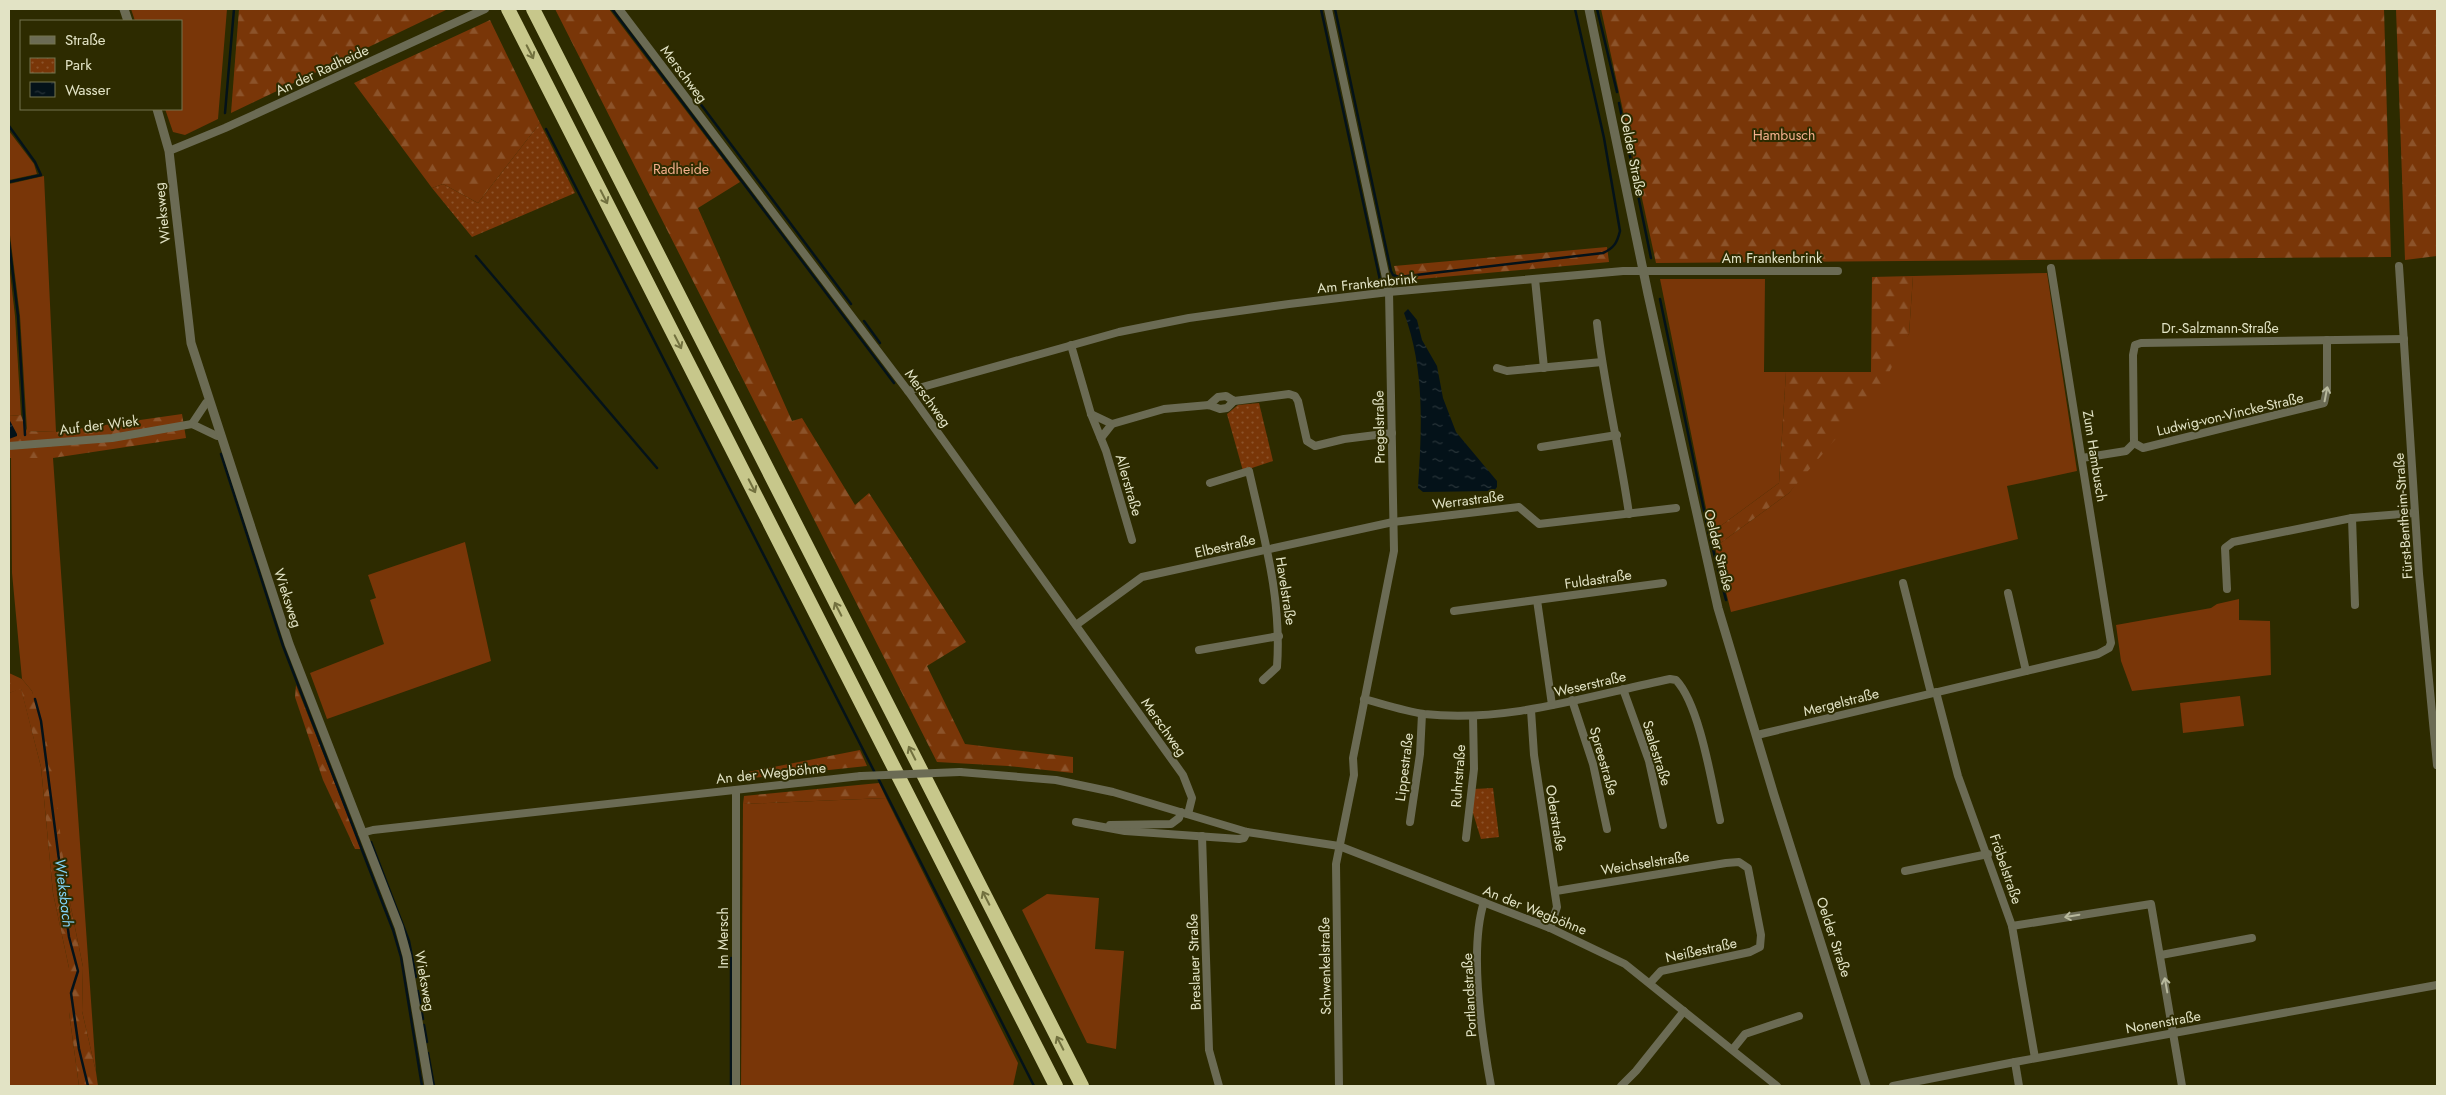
<svg xmlns="http://www.w3.org/2000/svg" width="2446" height="1095" font-family="Jost,sans-serif">
  <defs>
    <pattern id="forest-firs" width="22" height="20" patternUnits="userSpaceOnUse" patternTransform="scale(1.25)"><rect width="22" height="20" fill="#793608"/><path d="M5 1l3.5 6h-7zM16 11l3.5 6h-7z" fill="#8c532a"/></pattern>
    <pattern id="park-dots" width="8" height="8" patternUnits="userSpaceOnUse" patternTransform="scale(1.25)"><rect width="8" height="8" fill="#793608"/><path d="M2 2h.1M6 6h.1" fill="none" stroke="#8c532a" stroke-width="1.8" stroke-linecap="round"/></pattern>
    <pattern id="water-ripples" width="26" height="14" patternUnits="userSpaceOnUse" patternTransform="scale(1.25)"><rect width="26" height="14" fill="#041219"/><path d="M2 4q2-2 4 0t4 0M15 11q2-2 4 0t4 0" fill="none" stroke="#283439"/></pattern>
  </defs>
  <rect width="100%" height="100%" fill="#2d2b00"/>
  <g fill="#793608">
    <polygon points="131,9 227,9 218,119 185,135 173,132 165,109 181,109 181,21 135,21"/>
    <polygon points="9,131 34,164 37,174 9,180"/>
    <polygon points="44,176 56,432 27,431 20,316 9,227 9,184"/>
    <polygon points="9,264 15,316 21,415 9,416"/>
    <polygon points="2047,273 2077,471 2007,486 2018,539 1731,612 1715,547 1789,493 1909,334 1913,276"/>
    <polygon points="1660,279 1765,279 1764,372 1786,372 1779,483 1711,533"/>
    <polygon points="11,458 53,458 96,1072 82,1011 83,967 66,883 32,691 22,679 12,573"/>
    <polygon points="465,542 491,661 327,719 310,673 384,644 370,600 376,598 368,575"/>
    <polygon points="2239,599 2239,620 2270,621 2271,675 2132,691 2121,661 2116,625 2211,608 2217,604"/>
    <polygon points="21,688 41,767 53,893 69,968 69,1012 79,1086 9,1086 9,693"/>
    <polygon points="2240,696 2244,726 2183,733 2180,703"/>
    <polygon points="886,798 1018,1063 1013,1086 741,1086 743,804"/>
    <polygon points="1047,894 1099,898 1095,949 1124,951 1116,1049 1087,1043 1022,910"/>
  </g>
  <g fill="url(#forest-firs)">
    <polygon points="239,9 448,9 231,113"/>
    <polygon points="555,9 609,9 740,182 698,208 792,421 802,418 855,505 869,493 966,642 927,666 965,744 1073,757 1073,773 1008,766 937,762"/>
    <polygon points="1601,9 2384,9 2391,257 1656,263"/>
    <polygon points="2396,9 2437,9 2437,256 2405,260"/>
    <polygon points="490,20 540,123 478,203 443,184 432,188 354,83"/>
    <polygon points="1607,247 1609,262 1398,281 1394,266"/>
    <polygon points="1913,276 1909,334 1883,384 1789,493 1715,547 1711,533 1779,483 1786,372 1871,372 1872,277"/>
    <polygon points="182,414 186,438 53,458 9,458 9,416 21,415 27,431 56,432"/>
    <polygon points="9,673 22,679 32,691 52,762 66,883 83,967 82,1011 96,1072 98,1086 79,1086 69,1012 69,968 53,893 41,767 21,689 9,693"/>
    <polygon points="296,685 361,849 355,849 323,780 295,697"/>
    <polygon points="860,750 867,766 743,779 743,773"/>
    <polygon points="879,783 886,798 743,804 744,796"/>
  </g>
  <g fill="url(#park-dots)">
    <polygon points="540,123 575,193 472,237 432,188 443,184 478,203"/>
    <polygon points="1259,403 1273,461 1243,471 1227,414 1238,405"/>
    <polygon points="1493,788 1499,837 1481,839 1472,810 1474,789"/>
  </g>
  <g fill="url(#water-ripples)">
    <path d="M1408 309 1417 320 1422 340 1437 366 1443 398 1456 432 1497 481V487L1494 491 1423 492 1418 488C1422 430 1425 369 1404 313Z"/>
    <polygon points="9,419 17,434 17,436 9,439"/>
  </g>
  <g fill="none" stroke-linecap="round" stroke-linejoin="round">
    <g stroke="#041219" stroke-width="2.5">
      <polyline points="612,9 894,383"/>
      <polyline points="1321,9 1380,280"/>
      <path d="M1335 9 1391 271 1393 275 1399 277 1603 253C1614 248 1617 243 1620 231L1604 138 1575 9"/>
      <polyline points="1597,9 1617,92"/>
      <polyline points="672,66 851,304"/>
      <polyline points="1619,103 1651,258"/>
      <polyline points="225,113 234,9"/>
      <polyline points="9,126 35,162 41,175 9,182"/>
      <polyline points="546,129 875,773"/>
      <polyline points="9,242 18,316 25,435"/>
      <polyline points="476,256 657,468"/>
      <polyline points="1660,299 1709,534 1726,600"/>
      <polyline points="864,321 880,343"/>
      <polyline points="221,454 283,646 393,930 401,957 422,1086"/>
      <polyline points="35,699 41,721 69,937 78,971 71,993 79,1049 88,1086"/>
      <polyline points="878,778 1034,1086"/>
      <polyline points="371,842 409,941 416,977"/>
      <polyline points="418,991 423,1019"/>
      <polyline points="424,1025 427,1042"/>
      <polyline points="428,1053 434,1086"/>
      <polyline points="731,1086 731,958"/>
    </g>
    <g stroke="#6b6b54" stroke-width="8">
      <polyline points="619,9 908,391 1183,775 1192,798 1188,814"/>
      <polyline points="1328,9 1389,292 1394,551 1353,758 1354,775 1336,864 1339,1086"/>
      <polyline points="169,151 225,128 485,9"/>
      <polyline points="2399,266 2419,574 2437,765"/>
      <polyline points="1535,279 1544,368"/>
      <path d="M1597 323C1604 387 1620 450 1629 514"/>
      <polyline points="1071,345 1091,414 1106,451 1132,540"/>
      <polyline points="1497,368 1507,371 1602,362"/>
      <polyline points="908,391 1119,332 1189,318 1289,304 1389,292 1623,271 1838,271"/>
      <polyline points="1209,405 1218,397 1226,396 1234,401 1289,394 1295,396 1298,401 1307,441 1315,446 1344,439 1392,433"/>
      <polyline points="1091,414 1112,424"/>
      <polyline points="192,424 206,403 210,402"/>
      <polyline points="1101,438 1112,424 1164,409 1209,405 1220,409 1227,408 1234,401"/>
      <polyline points="2134,443 2133,355 2135,345 2141,343 2404,339"/>
      <polyline points="2134,443 2143,448 2324,403 2327,389 2327,340"/>
      <polyline points="9,446 112,438 192,424 217,436 221,435"/>
      <polyline points="1541,447 1617,435"/>
      <polyline points="2082,458 2126,451 2134,443"/>
      <path d="M1210 483 1249 471C1264 538 1282 598 1277 667L1263 680"/>
      <polyline points="2352,518 2355,605"/>
      <polyline points="1903,583 1931,693"/>
      <polyline points="2227,589 2225,548 2233,542 2352,518 2414,513"/>
      <polyline points="2008,593 2026,671"/>
      <polyline points="1537,600 1552,705"/>
      <polyline points="1454,611 1663,583"/>
      <polyline points="1076,625 1142,577 1393,522 1519,507 1539,524 1676,508"/>
      <polyline points="1199,650 1279,636"/>
      <polyline points="1623,689 1649,761 1663,825"/>
      <polyline points="1936,692 1958,776 2012,926 2035,1058"/>
      <path d="M1364 699C1383 704 1404 711 1424 714 1508 723 1588 696 1670 679L1676 680C1700 705 1712 785 1720 820"/>
      <polyline points="1572,700 1593,764 1607,829"/>
      <polyline points="1531,710 1534,755 1557,907 1550,928"/>
      <polyline points="1757,735 2098,654 2109,648 2111,643 2051,268"/>
      <polyline points="960,772 1056,780 1113,792 1247,832 1339,846 1550,928 1625,964 1777,1086"/>
      <polyline points="1076,822 1125,831 1239,839 1244,838 1247,832"/>
      <polyline points="1410,822 1420,754 1422,714"/>
      <polyline points="1110,825 1171,824 1179,818 1181,812"/>
      <polyline points="362,833 373,830 861,776"/>
      <polyline points="1202,836 1209,1050 1219,1086"/>
      <polyline points="1466,838 1474,769 1473,716"/>
      <polyline points="1905,871 1988,854"/>
      <polyline points="1556,891 1726,863 1739,862 1748,868 1761,935 1760,947 1750,952 1661,971 1650,983"/>
      <path d="M1484 902C1469 949 1482 1037 1491 1086"/>
      <polyline points="2012,926 2151,904 2182,1086"/>
      <polyline points="2161,955 2252,938"/>
      <polyline points="1733,1049 1745,1034 1799,1016"/>
      <polyline points="2015,1062 2019,1086"/>
      <polyline points="736,1086 736,790"/>
      <polyline points="1621,1086 1636,1071 1684,1011"/>
      <polyline points="1893,1086 2015,1062 2437,985"/>
    </g>
    <g stroke="#6b6b54" stroke-width="9">
      <polyline points="124,9 128,21"/>
      <polyline points="1589,9 1648,294 1718,608 1774,795 1866,1086"/>
      <polyline points="157,109 169,151 191,343 289,644 399,927 407,956 429,1086"/>
    </g>
    <g stroke="#c7c78b" stroke-width="14">
      <polyline points="508,9 1056,1086"/>
      <polyline points="533,9 1082,1086"/>
    </g>
    <polyline stroke="#6b6b54" stroke-width="8" points="861,776 960,772"/>
  </g>
  <defs><path id="oneway-shaft" d="M-6 0H5M1.5-3L5.5 0L1.5 3" fill="none" stroke-width="1.6" stroke-linecap="round" stroke-linejoin="round" transform="scale(1.25)"/></defs>
  <g stroke="#72713f">
    <use href="#oneway-shaft" transform="translate(530 52) rotate(63)"/>
    <use href="#oneway-shaft" transform="translate(604 197) rotate(63)"/>
    <use href="#oneway-shaft" transform="translate(678 342) rotate(63)"/>
    <use href="#oneway-shaft" transform="translate(752 486) rotate(63)"/>
    <use href="#oneway-shaft" transform="translate(838 609) rotate(-117)"/>
    <use href="#oneway-shaft" transform="translate(912 753) rotate(-117)"/>
    <use href="#oneway-shaft" transform="translate(986 898) rotate(-117)"/>
    <use href="#oneway-shaft" transform="translate(1060 1043) rotate(-117)"/>
  </g>
  <g stroke="#b8b99d">
    <use href="#oneway-shaft" transform="translate(2326 394) rotate(-79)"/>
    <use href="#oneway-shaft" transform="translate(2072 916) rotate(170)"/>
    <use href="#oneway-shaft" transform="translate(2166 985) rotate(-100)"/>
  </g>
  <g text-anchor="middle" dominant-baseline="central" stroke-width="4" stroke-linejoin="round" paint-order="stroke">
    <g font-size="14" fill="#e2e3c5" stroke="#2d2b00">
      <text transform="translate(322 70) rotate(-25)">An der Radheide</text>
      <text transform="translate(684 74) rotate(53)">Merschweg</text>
      <text transform="translate(1633 155) rotate(79)">Oelder Straße</text>
      <text transform="translate(162 213) rotate(-96)">Wieksweg</text>
      <text x="1772" y="258">Am Frankenbrink</text>
      <text transform="translate(1367 283) rotate(-6)">Am Frankenbrink</text>
      <text x="2220" y="328">Dr.-Salzmann-Straße</text>
      <text transform="translate(928 398) rotate(54)">Merschweg</text>
      <text transform="translate(2230 414) rotate(-13)">Ludwig-von-Vincke-Straße</text>
      <text transform="translate(99 425) rotate(-7)">Auf der Wiek</text>
      <text transform="translate(1379 427) rotate(-91)">Pregelstraße</text>
      <text transform="translate(2095 456) rotate(81)">Zum Hambusch</text>
      <text transform="translate(1129 485) rotate(74)">Allerstraße</text>
      <text transform="translate(1468 500) rotate(-7)">Werrastraße</text>
      <text transform="translate(2403 516) rotate(-94)">Fürst-Bentheim-Straße</text>
      <text transform="translate(1225 546) rotate(-13)">Elbestraße</text>
      <text transform="translate(1719 550) rotate(76)">Oelder Straße</text>
      <text transform="translate(1598 579) rotate(-8)">Fuldastraße</text>
      <text transform="translate(1286 591) rotate(81)">Havelstraße</text>
      <text transform="translate(288 598) rotate(72)">Wieksweg</text>
      <text transform="translate(1590 684) rotate(-13)">Weserstraße</text>
      <text transform="translate(1841 702) rotate(-14)">Mergelstraße</text>
      <text transform="translate(1164 727) rotate(55)">Merschweg</text>
      <text transform="translate(1657 753) rotate(73)">Saalestraße</text>
      <text transform="translate(1604 761) rotate(74)">Spreestraße</text>
      <text transform="translate(1404 767) rotate(-83)">Lippestraße</text>
      <text transform="translate(771 773) rotate(-6)">An der Wegböhne</text>
      <text transform="translate(1458 776) rotate(-86)">Ruhrstraße</text>
      <text transform="translate(1556 818) rotate(81)">Oderstraße</text>
      <text transform="translate(1645 863) rotate(-9)">Weichselstraße</text>
      <text transform="translate(2006 869) rotate(71)">Fröbelstraße</text>
      <text transform="translate(1535 910) rotate(22)">An der Wegböhne</text>
      <text transform="translate(1834 937) rotate(72)">Oelder Straße</text>
      <text transform="translate(723 938) rotate(-90)">Im Mersch</text>
      <text transform="translate(1701 950) rotate(-12)">Neißestraße</text>
      <text transform="translate(1194 962) rotate(-92)">Breslauer Straße</text>
      <text transform="translate(1325 966) rotate(-91)">Schwenkelstraße</text>
      <text transform="translate(425 981) rotate(80)">Wieksweg</text>
      <text transform="translate(1469 995) rotate(-93)">Portlandstraße</text>
      <text transform="translate(2163 1022) rotate(-10)">Nonenstraße</text>
    </g>
    <g font-size="14" fill="#f4b08d" stroke="#2d2b00">
      <text x="1784" y="135">Hambusch</text>
      <text x="681" y="169">Radheide</text>
    </g>
    <g font-size="15" font-style="italic" fill="#82d3f6" stroke="#2d2b00">
      <text transform="translate(64 893) rotate(83)">Wieksbach</text>
    </g>
  </g>
  <rect width="2446" height="1095" fill="none" stroke="#e2e3c5" stroke-width="20"/>
  <rect x="20" y="20" width="162" height="90" fill="#2d2b00" stroke="#75754f"/>
  <rect x="30" y="36" width="25" height="8" fill="#6b6b54" stroke="#75754f"/>
  <text x="65" y="45" font-size="15" fill="#e2e3c5">Straße</text>
  <rect x="30" y="58" width="25" height="15" fill="url(#park-dots)" stroke="#75754f"/>
  <text x="65" y="70" font-size="15" fill="#e2e3c5">Park</text>
  <rect x="30" y="82" width="25" height="15" fill="url(#water-ripples)" stroke="#75754f"/>
  <text x="65" y="95" font-size="15" fill="#e2e3c5">Wasser</text>
</svg>
